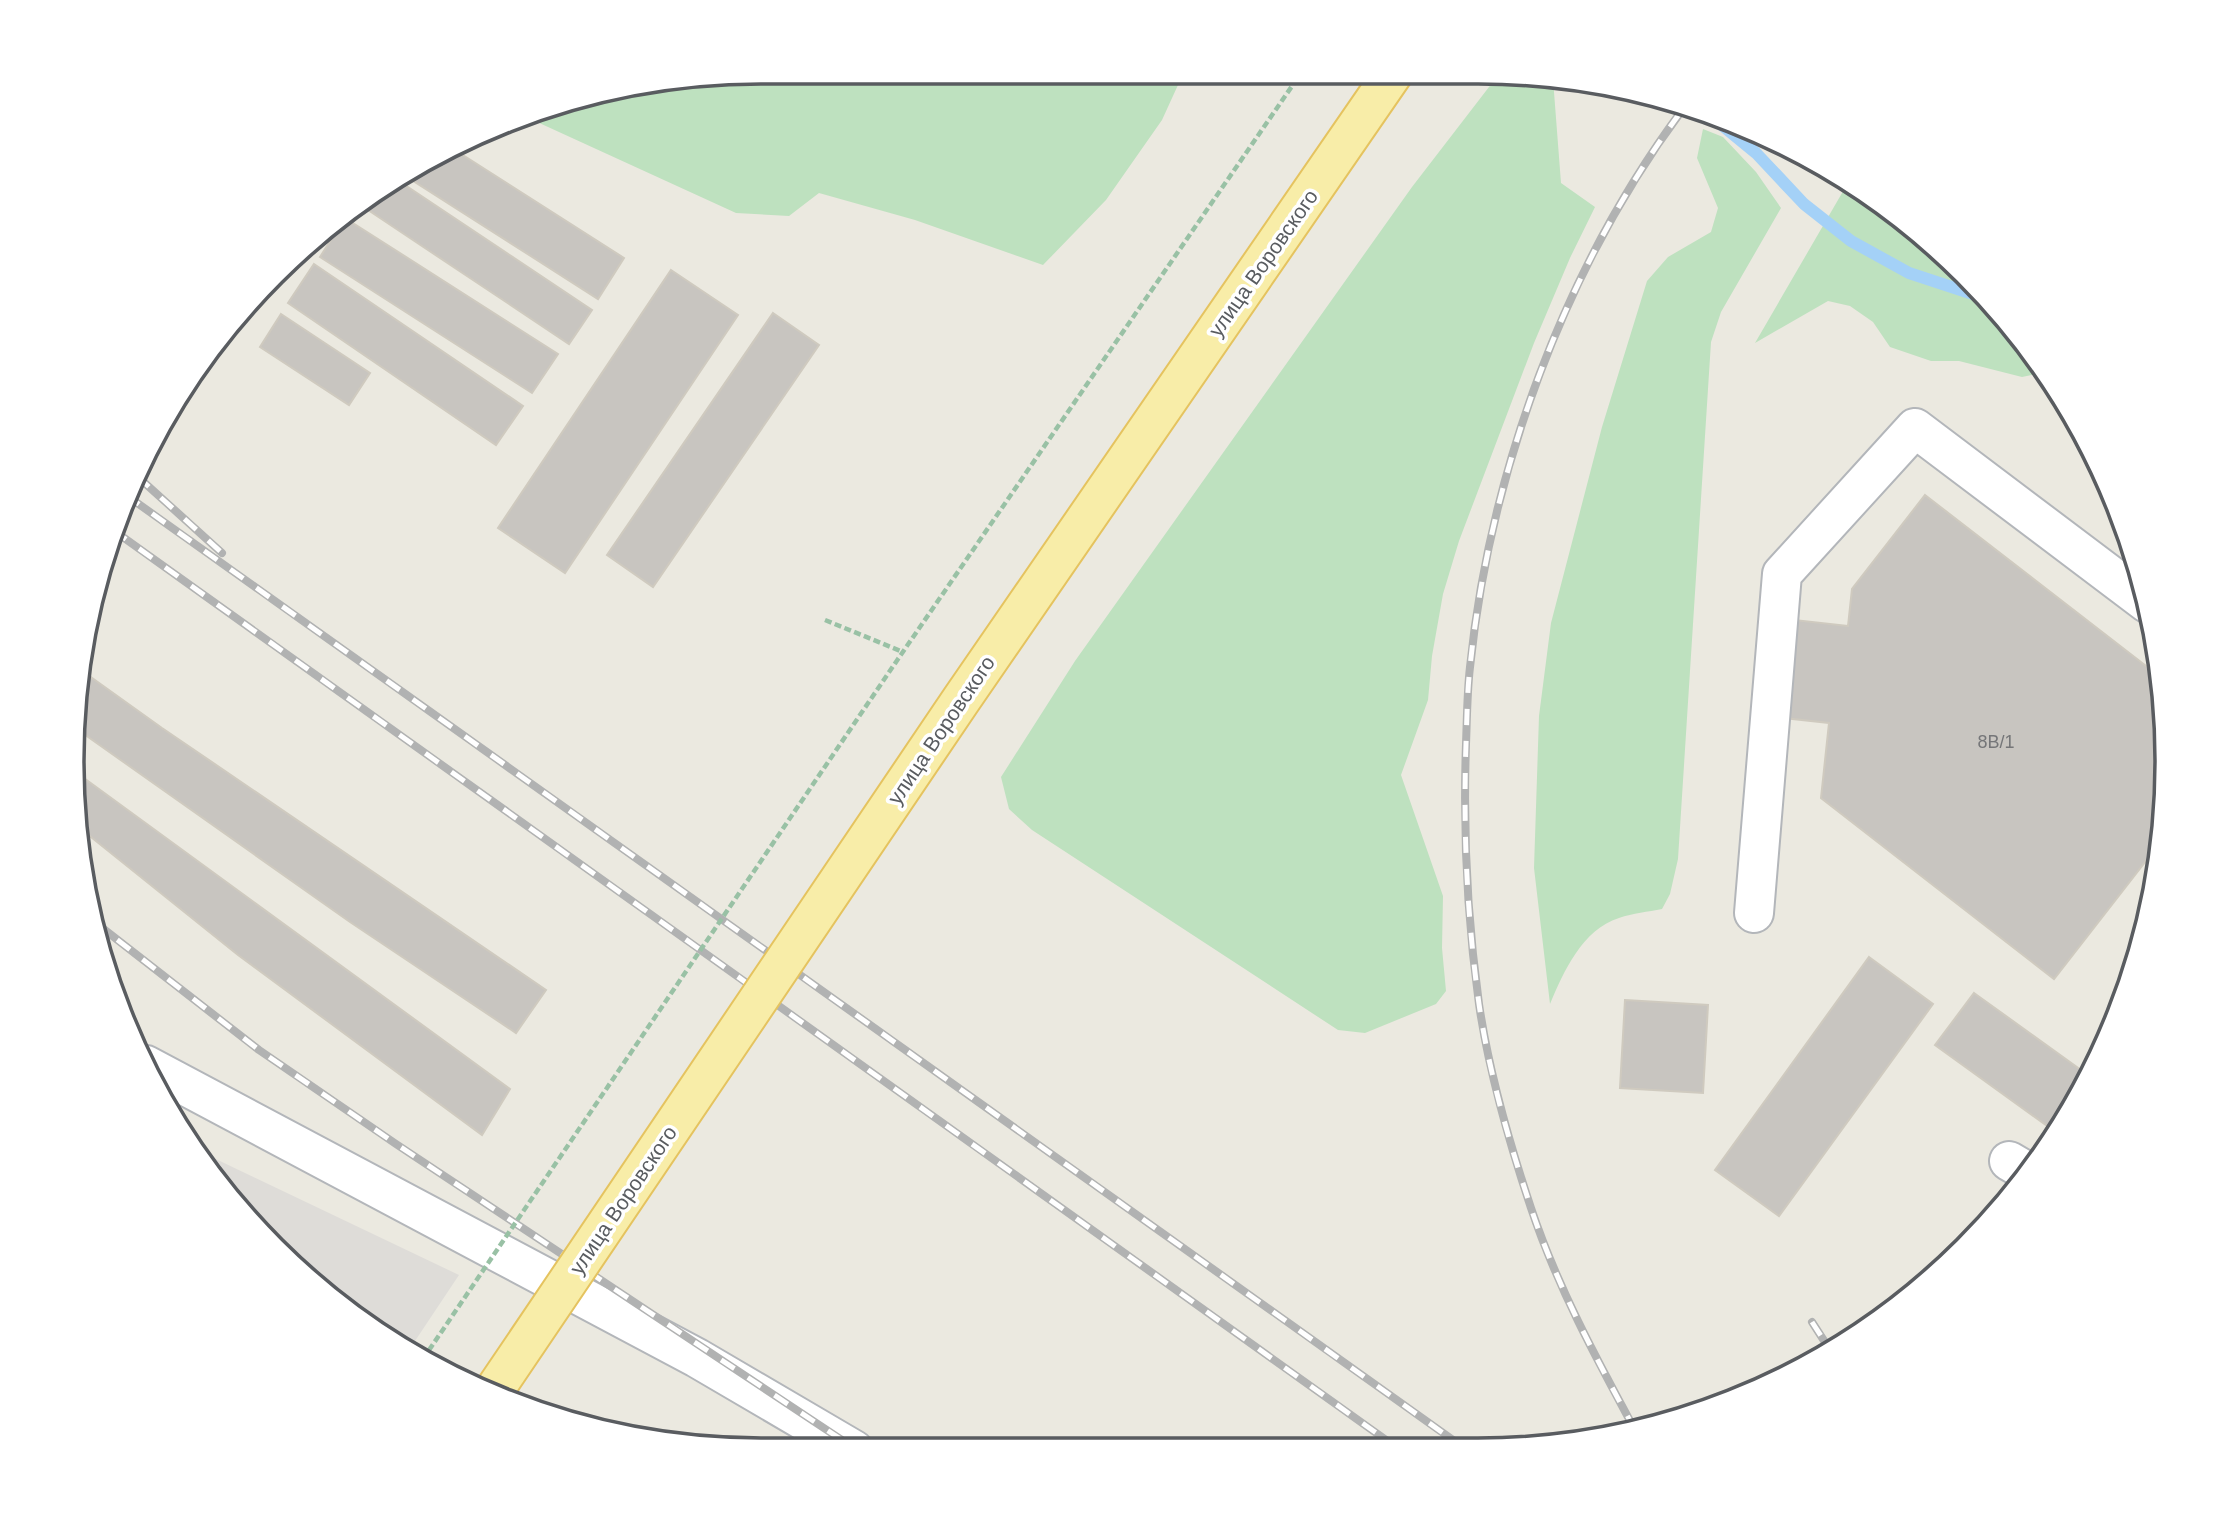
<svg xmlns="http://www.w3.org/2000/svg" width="2239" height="1522" font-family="Helvetica,sans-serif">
  <rect width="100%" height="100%" fill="#ebe9e0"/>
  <polygon fill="#dedcd8" points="199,1151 459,1275 409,1350 342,1308 274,1249"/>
  <g fill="#bee1bf">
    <polygon points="1183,74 1162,120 1106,200 1043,265 915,220 819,193 789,216 736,213 524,116 540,108 671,78"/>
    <polygon points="1499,74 1553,79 1561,183 1595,207 1570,258 1534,343 1459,541 1443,594 1432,656 1428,700 1401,775 1443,896 1442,948 1446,991 1436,1004 1365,1033 1338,1030 1032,830 1009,809 1001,777 1075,661 1412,187"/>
    <path d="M1703 129 1723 137 1756 172 1781 208 1721 312 1711 342 1678 859 1670 894 1662 909C1648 912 1633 913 1619 918 1582 930 1564 971 1550 1004L1534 868 1539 716 1551 623 1602 427 1647 281 1668 257 1711 232 1718 208 1697 158Z"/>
    <polygon points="1849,181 1861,188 1965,273 2046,372 2022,377 1959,361 1931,361 1890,347 1873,322 1850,306 1828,301 1755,343"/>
  </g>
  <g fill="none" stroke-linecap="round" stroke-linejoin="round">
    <polyline stroke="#a4d1f7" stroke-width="12" points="1717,121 1756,153 1804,204 1851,241 1909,273 1985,298"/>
  </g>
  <g fill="#c8c5c0" stroke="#cfcabf" stroke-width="2">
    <polygon points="455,150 624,258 598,299 404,175"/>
    <polygon points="396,179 592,310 569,344 359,204 378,188"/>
    <polygon points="345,218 558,354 532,393 320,257"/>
    <polygon points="314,264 523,406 496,445 288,303"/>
    <polygon points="671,270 738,315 565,573 498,528"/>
    <polygon points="256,294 229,336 222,332"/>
    <polygon points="773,313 819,345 653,587 607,555"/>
    <polygon points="281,314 370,373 349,405 260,347"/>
    <polygon points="1925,495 2159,676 2167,761 2159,844 2054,979 1821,798 1829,723 1784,718 1795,620 1848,626 1852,589"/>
    <polygon points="81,670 162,728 546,990 516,1033 350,922 74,727 73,716"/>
    <polygon points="77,773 510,1089 482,1135 238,955 81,829"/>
    <polygon points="1869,957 1933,1004 1779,1216 1715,1170"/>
    <polygon points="1974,993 2088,1075 2057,1133 1935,1045"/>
    <polygon points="1625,1000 1708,1005 1703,1093 1620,1088"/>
  </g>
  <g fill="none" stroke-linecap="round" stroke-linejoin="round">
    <g stroke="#b3b6ba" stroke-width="42">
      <g id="minor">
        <polyline points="1754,913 1782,574 1915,428 2147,603"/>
        <polyline points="146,1065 697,1358 854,1450"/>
        <polyline points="2009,1161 2028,1172"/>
      </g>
    </g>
    <polyline stroke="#99c1a5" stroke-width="4.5" stroke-dasharray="7 3.5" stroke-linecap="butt" points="825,620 903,652"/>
    <use href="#minor" stroke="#fff" stroke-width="38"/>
    <g stroke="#b1b2b2" stroke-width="8">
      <g id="rail">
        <polyline points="137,476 222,553"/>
        <polyline points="126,495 1467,1450"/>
        <polyline points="113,530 1400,1450"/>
        <polyline points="92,920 259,1050 396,1144 857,1450"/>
        <polyline points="1812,1322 1830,1350"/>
        <path d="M1635 1430C1596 1358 1557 1286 1531 1208 1509 1142 1489 1073 1479 1004 1467 917 1463 831 1466 744 1467 719 1467 693 1470 667 1490 471 1565 267 1683 109"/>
      </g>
    </g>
    <use href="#rail" stroke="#fff" stroke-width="5" stroke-dasharray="16" stroke-linecap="butt"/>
    <g stroke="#e5c35f" stroke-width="42" stroke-linecap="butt">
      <polyline id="major-bridge" points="493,1392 961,700 1394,72"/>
    </g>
    <polyline stroke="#99c1a5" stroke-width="4.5" stroke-dasharray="7 3.5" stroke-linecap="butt" points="423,1359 898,659 1301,73"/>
    <use href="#major-bridge" stroke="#f8eda8" stroke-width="38"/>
  </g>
  <g text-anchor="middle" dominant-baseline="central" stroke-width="7" stroke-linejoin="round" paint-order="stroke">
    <g font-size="18" fill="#757678">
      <text x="1996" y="742">8В/1</text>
    </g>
    <g font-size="21" fill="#595c60" stroke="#fff">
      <text transform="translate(1263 263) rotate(-55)">улица Воровского</text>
      <text transform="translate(941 730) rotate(-56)">улица Воровского</text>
      <text transform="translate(623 1200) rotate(-56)">улица Воровского</text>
    </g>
  </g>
  <path d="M0 0H2239V1522H0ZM761 84H1478A677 677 0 0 1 2155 761V761A677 677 0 0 1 1478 1438H761A677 677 0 0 1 84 761V761A677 677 0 0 1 761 84Z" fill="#fff" fill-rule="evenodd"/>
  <path fill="none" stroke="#595c60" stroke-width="3.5" d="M761 84H1478A677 677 0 0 1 2155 761V761A677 677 0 0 1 1478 1438H761A677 677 0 0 1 84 761V761A677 677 0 0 1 761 84Z"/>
</svg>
